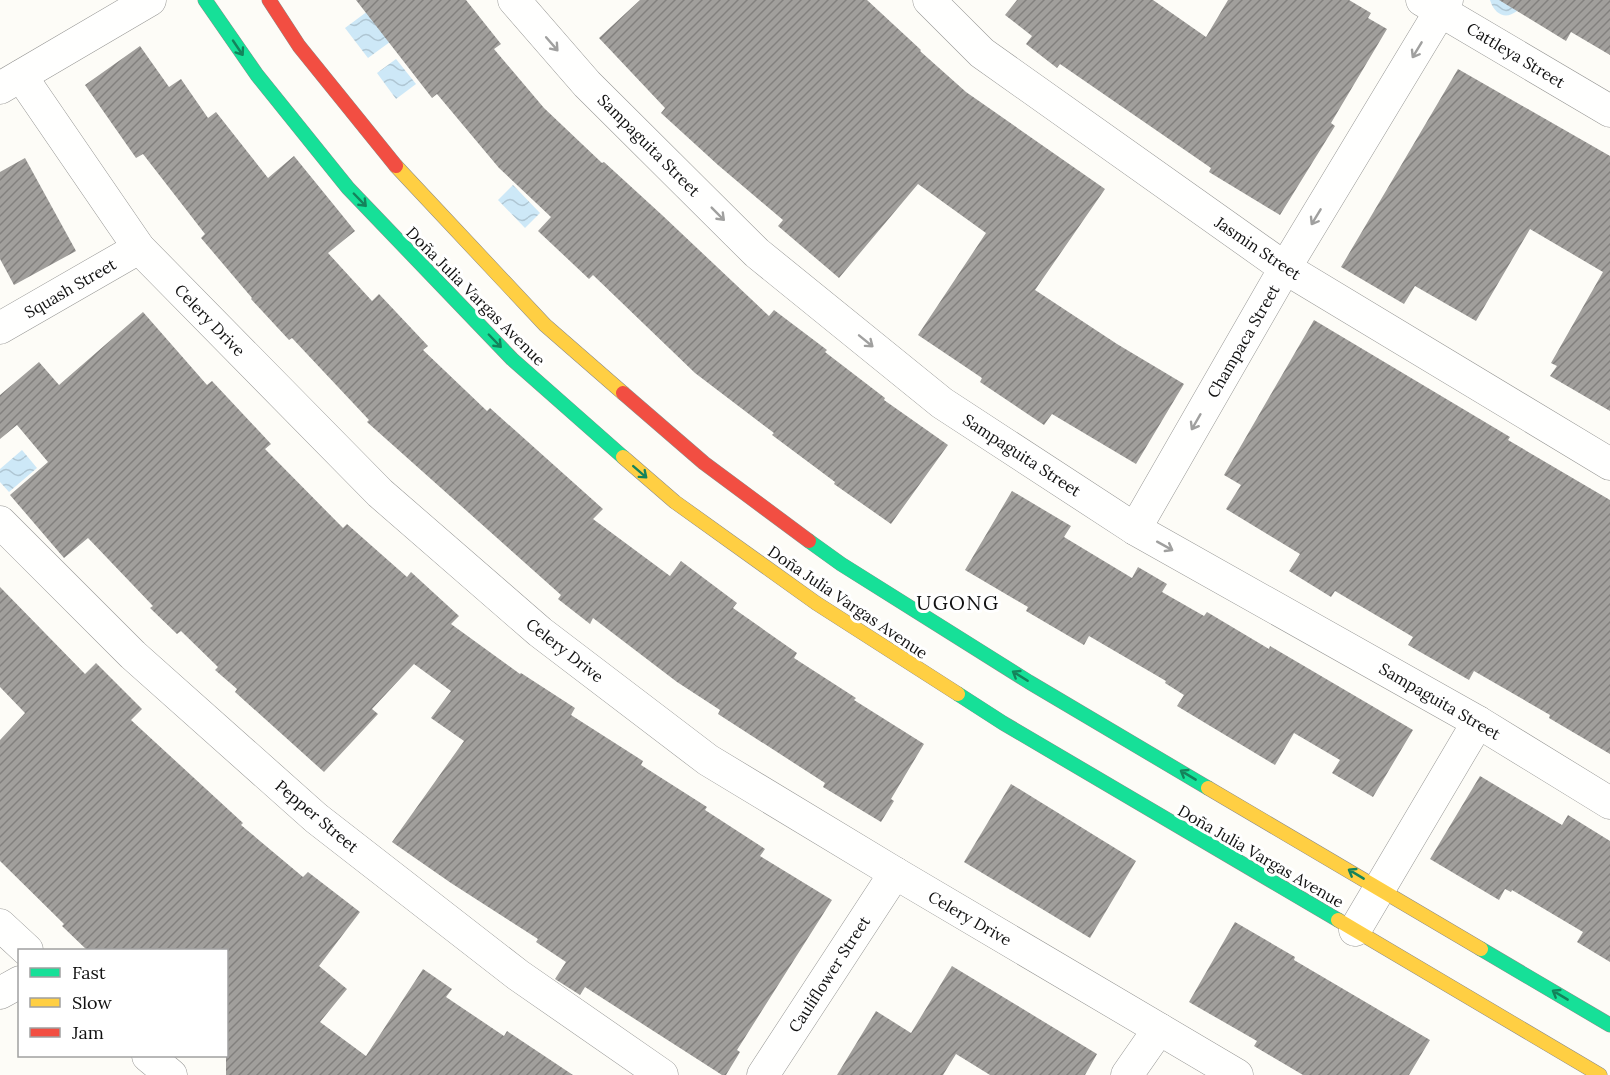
<svg xmlns="http://www.w3.org/2000/svg" width="1610" height="1075" font-family="Lora,serif">
  <defs>
    <pattern id="water-waves" width="16" height="10" patternUnits="userSpaceOnUse" patternTransform="scale(1.5)"><rect width="16" height="10" fill="#cde8f7"/><path d="M0 5q4-4 8 0t8 0" fill="none" stroke="#afc6d3"/></pattern>
    <pattern id="building-hatch" width="6" height="6" patternUnits="userSpaceOnUse" patternTransform="scale(1.5)"><rect width="6" height="6" fill="#a19f9c"/><path d="M-1 1l2-2M0 6l6-6M5 7l2-2" fill="none" stroke="#82807e"/></pattern>
  </defs>
  <rect width="100%" height="100%" fill="#fdfcf7"/>
  <g fill="url(#water-waves)">
    <path d="M1490 0H1525C1516 19 1497 22 1490 0Z"/>
    <polygon points="372,8 394,39 368,58 345,28"/>
    <polygon points="396,59 416,84 396,99 377,73"/>
    <polygon points="513,185 540,213 525,228 498,200"/>
    <polygon points="22,450 37,468 9,492 0,482 0,469"/>
  </g>
  <g fill="url(#building-hatch)">
    <polygon points="356,0 466,0 501,44 494,49 544,108 602,163 604,162 662,215 769,316 774,310 827,350 825,352 885,398 884,400 948,445 891,524 834,484 835,482 772,435 774,433 695,373 593,275 589,279 538,231 551,217 499,168 437,94 432,98"/>
    <polygon points="640,0 867,0 921,50 920,51 966,92 1105,189 1035,290 1117,344 1184,384 1136,464 1052,414 1044,425 980,382 982,378 918,335 986,233 918,184 839,278 778,226 783,220 718,165 661,113 665,108 599,38"/>
    <polygon points="1017,0 1153,0 1206,37 1228,0 1349,0 1371,13 1368,18 1387,29 1331,123 1335,126 1280,215 1209,172 1211,168 1060,64 1057,68 1026,44 1032,36 1005,15"/>
    <polygon points="1499,0 1610,0 1610,55 1571,32 1566,41"/>
    <polygon points="140,46 169,87 181,79 208,118 216,112 268,178 294,156 355,231 328,253 372,301 379,294 428,346 423,350 487,411 490,408 603,509 593,519 670,576 681,561 737,603 733,608 797,653 794,658 856,698 854,700 924,744 891,799 894,801 881,822 823,787 825,783 718,714 720,710 677,682 593,618 590,624 558,599 561,595 367,422 369,420 292,338 289,340 251,299 252,298 201,238 205,234 143,154 136,158 85,85"/>
    <polygon points="1458,69 1610,156 1610,411 1550,376 1557,366 1551,363 1603,272 1530,229 1476,321 1415,286 1404,304 1341,267"/>
    <polygon points="25,158 76,251 14,285 0,259 0,172"/>
    <polygon points="143,312 207,385 212,381 271,444 265,449 343,528 347,524 407,577 411,572 459,616 451,624 520,674 521,673 575,708 571,715 643,761 641,765 707,807 705,810 765,849 760,856 832,900 737,1050 740,1052 726,1075 722,1075 585,987 580,995 555,979 566,962 536,942 538,939 451,883 392,842 464,741 431,718 451,691 414,664 372,709 378,714 324,772 235,692 237,689 215,670 218,667 181,631 177,634 150,608 153,606 88,538 64,558 10,495 48,462 17,425 0,439 0,395 39,362 59,385"/>
    <polygon points="1314,320 1510,437 1508,440 1610,500 1610,754 1549,718 1550,715 1474,671 1469,680 1408,645 1413,637 1335,591 1331,597 1289,571 1300,554 1226,509 1241,485 1224,475"/>
    <polygon points="1012,491 1071,526 1064,537 1132,578 1138,567 1167,584 1162,592 1204,616 1207,612 1269,649 1270,646 1413,730 1373,797 1332,773 1340,760 1294,733 1275,765 1177,706 1184,695 1165,683 1166,681 1089,636 1084,645 1026,611 1028,607 965,570"/>
    <polygon points="0,587 85,674 96,663 142,709 131,720 243,823 241,825 303,877 308,872 360,912 319,966 347,989 320,1022 366,1056 423,969 452,989 446,997 504,1036 507,1031 573,1075 226,1075 226,951 88,951 62,926 64,924 0,861 0,740 25,713 0,687"/>
    <polygon points="1480,776 1562,825 1568,815 1610,841 1610,962 1577,942 1583,932 1512,890 1511,892 1505,889 1499,900 1430,859"/>
    <polygon points="1011,784 1136,861 1090,938 964,862"/>
    <polygon points="1235,922 1295,957 1294,960 1430,1040 1409,1075 1303,1075 1254,1046 1257,1041 1189,1002"/>
    <polygon points="952,966 1097,1054 1085,1075 990,1075 956,1054 943,1075 837,1075 876,1011 911,1033"/>
  </g>
  <g fill="none" stroke-linecap="round" stroke-linejoin="round">
    <g stroke="#979795" stroke-width="33">
      <g id="street">
        <polyline points="514,0 587,84 757,253 942,403 1135,529 1478,722 1610,803"/>
        <polyline points="929,0 982,53 1285,268 1610,464"/>
        <polyline points="1422,0 1610,111"/>
        <polyline points="21,76 139,248 380,493 540,632 708,760 895,873 1237,1075"/>
        <polyline points="0,88 150,0"/>
        <polyline points="0,328 139,248"/>
        <polyline points="0,522 133,655 316,818 518,975 662,1075"/>
        <polyline points="1135,529 1285,268 1447,0"/>
        <polyline points="0,925 27,950"/>
        <polyline points="1355,930 1478,722"/>
        <polyline points="0,993 20,982"/>
        <polyline points="148,1056 171,1075"/>
        <polyline points="763,1075 895,873"/>
        <polyline points="1127,1075 1159,1029"/>
      </g>
    </g>
    <g stroke="#8e8d8b" stroke-width="15">
      <g id="fast">
        <polyline points="205,0 257,75 348,188 512,359 623,457"/>
        <polyline points="809,541 841,564 1029,682 1208,788"/>
        <polyline points="958,694 1003,723 1338,920"/>
        <polyline points="1481,949 1610,1025"/>
      </g>
    </g>
    <g stroke="#8e8d8b" stroke-width="15">
      <g id="slow">
        <polyline points="396,166 545,325 623,393"/>
        <polyline points="623,457 675,502 816,603 958,694"/>
        <polyline points="1208,788 1481,949"/>
        <polyline points="1338,920 1600,1075"/>
      </g>
    </g>
    <g stroke="#8e8d8b" stroke-width="15">
      <g id="jam">
        <polyline points="269,0 299,46 396,166"/>
        <polyline points="623,393 704,463 809,541"/>
      </g>
    </g>
    <use href="#street" stroke="#fffffe" stroke-width="32"/>
    <use href="#fast" stroke="#16e098" stroke-width="14"/>
    <use href="#slow" stroke="#ffcf43" stroke-width="14"/>
    <use href="#jam" stroke="#f24e42" stroke-width="14"/>
  </g>
  <defs><path id="oneway-shaft" d="M-6 0H5M1.5-3L5.5 0L1.5 3" fill="none" stroke-width="1.6" stroke-linecap="round" stroke-linejoin="round" transform="scale(1.5)"/></defs>
  <g stroke="#a0a09f">
    <use href="#oneway-shaft" transform="translate(552 44) rotate(49)"/>
    <use href="#oneway-shaft" transform="translate(1417 50) rotate(121)"/>
    <use href="#oneway-shaft" transform="translate(718 214) rotate(45)"/>
    <use href="#oneway-shaft" transform="translate(1316 217) rotate(121)"/>
    <use href="#oneway-shaft" transform="translate(866 341) rotate(39)"/>
    <use href="#oneway-shaft" transform="translate(1196 422) rotate(120)"/>
    <use href="#oneway-shaft" transform="translate(1165 546) rotate(29)"/>
  </g>
  <g stroke="#14835b">
    <use href="#oneway-shaft" transform="translate(238 48) rotate(56)"/>
    <use href="#oneway-shaft" transform="translate(360 200) rotate(46)"/>
    <use href="#oneway-shaft" transform="translate(495 341) rotate(46)"/>
    <use href="#oneway-shaft" transform="translate(640 472) rotate(41)"/>
    <use href="#oneway-shaft" transform="translate(1020 676) rotate(-148)"/>
    <use href="#oneway-shaft" transform="translate(1188 775) rotate(-149)"/>
    <use href="#oneway-shaft" transform="translate(1356 874) rotate(-149)"/>
    <use href="#oneway-shaft" transform="translate(1560 995) rotate(-149)"/>
  </g>
  <g text-anchor="middle" dominant-baseline="central" stroke-width="6" stroke-linejoin="round" paint-order="stroke">
    <g font-size="16" fill="#111" stroke="#fff">
      <text transform="translate(1516 55) rotate(31)">Cattleya Street</text>
      <text transform="translate(649 145) rotate(45)">Sampaguita Street</text>
      <text transform="translate(1258 248) rotate(34)">Jasmin Street</text>
      <text transform="translate(70 288) rotate(-30)">Squash Street</text>
      <text transform="translate(476 296) rotate(45)">Doña Julia Vargas Avenue</text>
      <text transform="translate(210 320) rotate(46)">Celery Drive</text>
      <text transform="translate(1243 341) rotate(-60)">Champaca Street</text>
      <text transform="translate(1022 455) rotate(33)">Sampaguita Street</text>
      <text transform="translate(848 602) rotate(34)">Doña Julia Vargas Avenue</text>
      <text transform="translate(565 650) rotate(38)">Celery Drive</text>
      <text transform="translate(1440 701) rotate(30)">Sampaguita Street</text>
      <text transform="translate(317 816) rotate(40)">Pepper Street</text>
      <text transform="translate(1261 856) rotate(30)">Doña Julia Vargas Avenue</text>
      <text transform="translate(970 918) rotate(30)">Celery Drive</text>
      <text transform="translate(829 974) rotate(-57)">Cauliflower Street</text>
    </g>
    <g font-size="20" letter-spacing="1.5" fill="#111" stroke="#fff">
      <text x="958" y="602">UGONG</text>
    </g>
  </g>
  <rect x="18" y="949" width="210" height="108" fill="#ffffff" stroke="#a0a0a0" stroke-width="1.5"/>
  <rect x="30" y="968" width="30" height="9" fill="#16e098" stroke="#a0a0a0" stroke-width="1.5"/>
  <text x="72" y="979" font-size="18" fill="#111111">Fast</text>
  <rect x="30" y="998" width="30" height="9" fill="#ffcf43" stroke="#a0a0a0" stroke-width="1.5"/>
  <text x="72" y="1009" font-size="18" fill="#111111">Slow</text>
  <rect x="30" y="1028" width="30" height="9" fill="#f24e42" stroke="#a0a0a0" stroke-width="1.5"/>
  <text x="72" y="1039" font-size="18" fill="#111111">Jam</text>
</svg>
